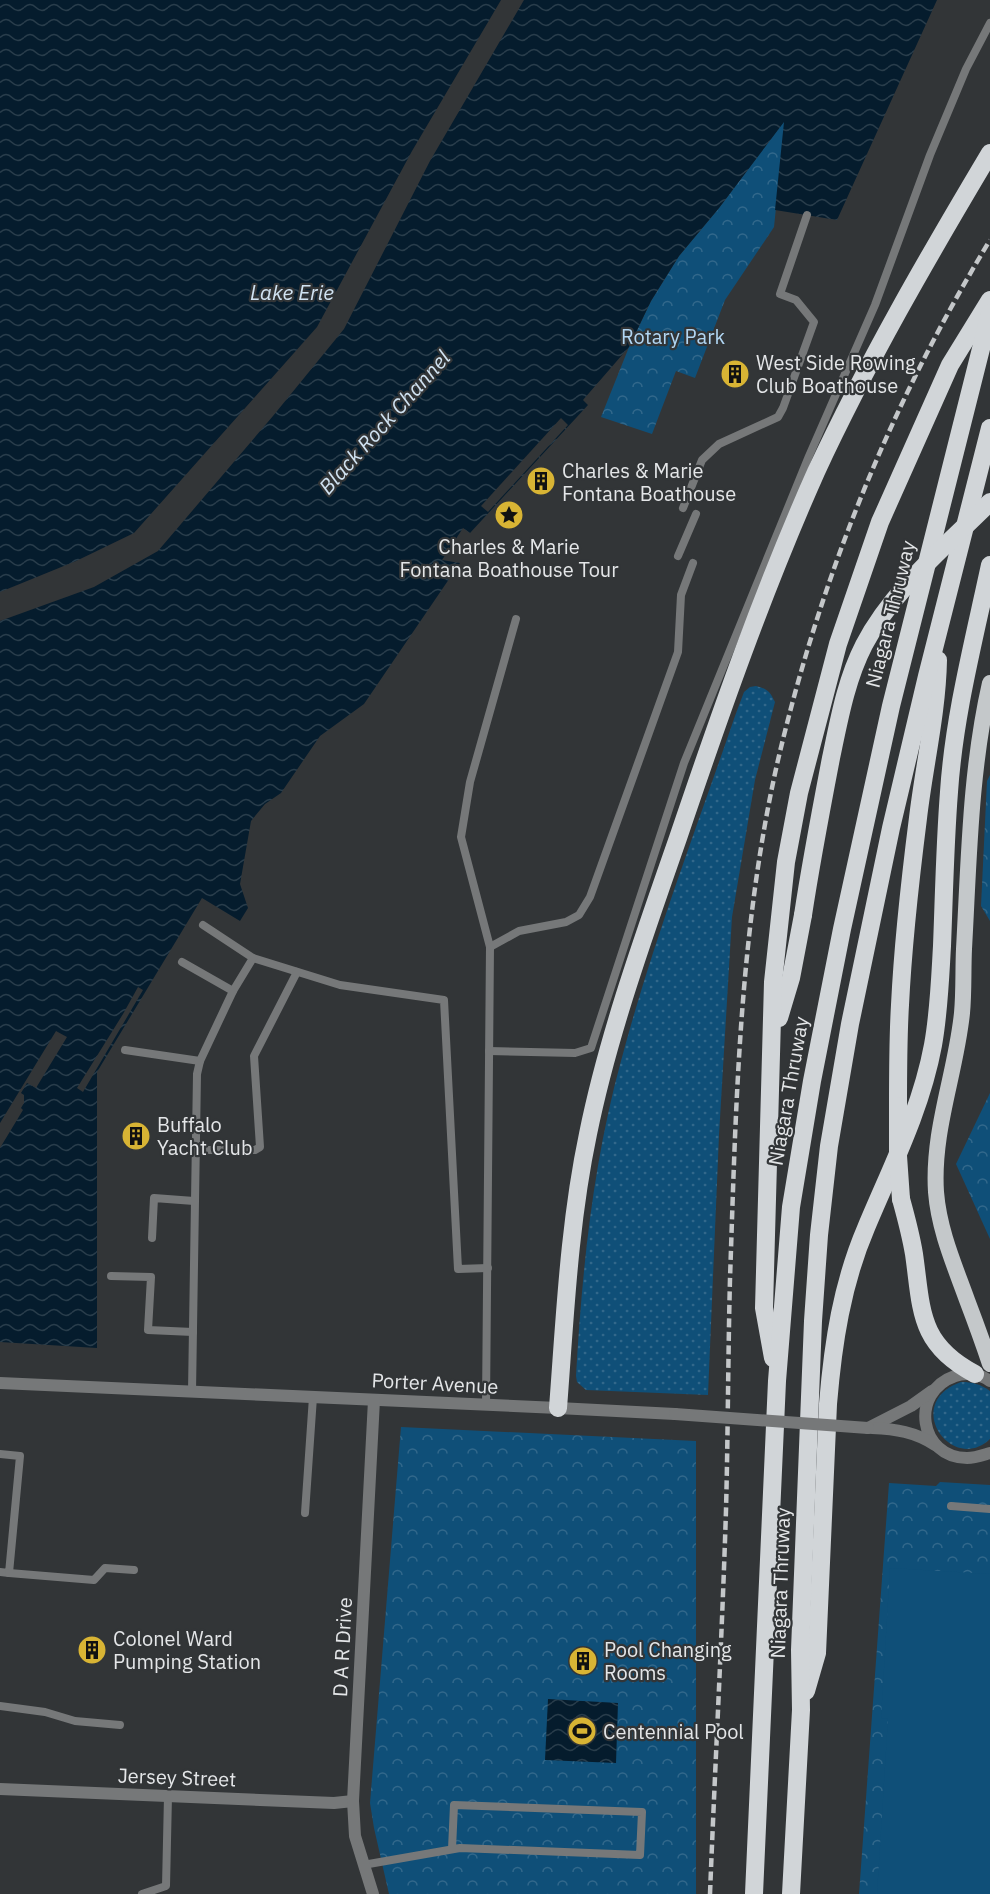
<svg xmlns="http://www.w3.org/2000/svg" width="990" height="1894" font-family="'IBM Plex Sans',sans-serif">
  <defs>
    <pattern id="grass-dots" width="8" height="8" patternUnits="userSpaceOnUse" patternTransform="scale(1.5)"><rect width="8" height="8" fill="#0f4f78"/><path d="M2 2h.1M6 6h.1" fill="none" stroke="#32688b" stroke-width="1.8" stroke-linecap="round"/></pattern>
    <pattern id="forest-crowns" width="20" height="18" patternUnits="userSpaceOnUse" patternTransform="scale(1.5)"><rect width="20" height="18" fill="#0f4f78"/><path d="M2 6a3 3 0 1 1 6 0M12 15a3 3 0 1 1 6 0" fill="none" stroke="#32688b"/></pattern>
    <pattern id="water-waves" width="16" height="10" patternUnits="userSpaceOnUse" patternTransform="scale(1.5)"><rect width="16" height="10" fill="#051c2d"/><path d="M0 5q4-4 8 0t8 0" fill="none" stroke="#293d4b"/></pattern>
  </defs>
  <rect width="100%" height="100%" fill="#323537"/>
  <g fill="url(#grass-dots)">
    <path d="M756 686C768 689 770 692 775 702L755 780 732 917 719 1135 708 1395 586 1390 577 1382 576 1376C582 1270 593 1163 621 1061 652 944 696 830 735 716L744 692 750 687Z"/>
    <path d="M961 1382C973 1382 980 1384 990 1391V1439C952 1475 901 1403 961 1382Z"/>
  </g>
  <g fill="url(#forest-crowns)">
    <polygon points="785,120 774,227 725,300 695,378 676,371 652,434 601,417 629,347 651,301 679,256 719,208"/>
    <polygon points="990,775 990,921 981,906 987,781"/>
    <polygon points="990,1093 990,1239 956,1164"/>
    <polygon points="401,1427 696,1441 696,1894 389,1894 374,1828 370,1803"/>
    <polygon points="940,1482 990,1485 990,1894 859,1894 889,1483 936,1486"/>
  </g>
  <polygon fill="#0f4f78" points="890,1568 990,1574 990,1894 877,1894 888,1719 881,1718"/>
  <g fill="url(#water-waves)">
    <polygon points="0,0 937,0 837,220 775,210 784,122 719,208 679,256 651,301 629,347 583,400 588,405 470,533 463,528 442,560 460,563 364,704 320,736 281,793 265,804 251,821 240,884 248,908 240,921 202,898 97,1072 97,1348 0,1342"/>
    <polygon points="548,1699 618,1703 616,1763 545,1760"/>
  </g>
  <g fill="#323537">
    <polygon points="501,0 524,0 430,161 344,329 273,416 158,551 94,587 0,621 0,592 76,561 134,533 317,327 412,151"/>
    <polygon points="561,418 568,425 488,512 481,506"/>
    <polygon points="138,987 143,990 83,1092 77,1088 123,1014"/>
    <polygon points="56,1031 67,1037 36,1088 27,1083 21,1093 24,1095 24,1103 21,1108 23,1110 0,1148 0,1123"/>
  </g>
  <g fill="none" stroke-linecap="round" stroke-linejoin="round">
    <g stroke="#767879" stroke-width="8">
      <polyline points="683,508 702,460 719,444 778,417 783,408 814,322 796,300 780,294 807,215"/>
      <polyline points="678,556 696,514"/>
      <polyline points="490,947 461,837 470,782 516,619"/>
      <polyline points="253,958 340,985 444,1000 458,1269 488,1268"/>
      <polyline points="182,962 233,991"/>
      <polyline points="125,1050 200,1061"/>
      <polyline points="489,1051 575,1053 591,1048 684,763 809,456 875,305 930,155 966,69 990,23"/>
      <polyline points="195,1150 255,1150 260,1147 254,1056 297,972"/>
      <polyline points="152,1238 154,1198 194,1201"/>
      <polyline points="111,1276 151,1277 148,1330 193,1332"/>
      <polyline points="192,1392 197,1074 200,1061 233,991 253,958 203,925"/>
      <polyline points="486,1405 490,947 519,931 566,922 579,915 590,897 678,652 681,595 693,563"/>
      <polyline points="0,1454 20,1456 9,1573 0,1572"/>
      <polyline points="951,1506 990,1509"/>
      <polyline points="305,1513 313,1397"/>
      <polyline points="9,1573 94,1580 105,1568 134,1570"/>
      <polyline points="0,1706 45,1712 75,1721 120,1725"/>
      <polyline points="363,1865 460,1848 640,1855 642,1812 454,1805 452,1849"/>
      <polyline points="142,1894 166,1886 168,1796"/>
    </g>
    <g stroke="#767879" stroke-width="12">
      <polyline points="0,1383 558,1408"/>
      <polyline points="0,1789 334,1803 353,1801"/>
      <polyline points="373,1894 355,1836 353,1801 374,1400"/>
    </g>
    <g stroke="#767879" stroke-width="12">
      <path d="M990 1381C980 1374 966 1372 955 1376 909 1392 919 1458 967 1458 975 1458 983 1455 990 1453"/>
      <polyline points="558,1408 675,1414"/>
      <polyline points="868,1428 911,1406 932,1391"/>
      <path d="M872 1428C896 1429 915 1432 935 1445"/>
    </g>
    <path stroke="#c4c8ca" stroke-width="16" d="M990 683C970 771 969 860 964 949 963 970 964 992 962 1013 956 1073 932 1130 936 1192 939 1230 954 1264 967 1300 975 1321 983 1343 990 1364"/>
    <g stroke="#d1d5d8" stroke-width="18">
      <polyline points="779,1018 791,978 803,915"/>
      <path d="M898 1106C898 1072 898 1038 900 1005 903 943 910 881 918 818 924 766 937 713 938 660"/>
      <path d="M901 1199C906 1217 911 1236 914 1254 922 1310 918 1344 975 1374"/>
      <polyline points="773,1358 764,1308 773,982 786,862 799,793 838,644 880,522 950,365 990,300"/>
      <path d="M558 1408C565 1317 569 1224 588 1134 608 1035 645 933 678 838 720 714 763 591 816 472 867 362 928 257 990 153"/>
      <path d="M806 1691 817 1653 828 1404C833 1343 842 1284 866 1228 891 1168 921 1110 933 1045 939 1012 940 980 942 946 944 895 945 843 949 792 954 716 974 640 990 565"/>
      <polyline points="754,1894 777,1381 791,1207 812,1081 842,929 891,706 990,313"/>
      <polyline points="791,1894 801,1710 800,1650 813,1321 819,1235 829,1146 850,1024 891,828 927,676 990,428"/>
    </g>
    <path stroke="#c4c7c9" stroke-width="4.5" stroke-dasharray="9 4.5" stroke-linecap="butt" d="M710 1894C715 1766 722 1638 726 1510 728 1433 728 1356 730 1279 736 1105 739 931 778 760 822 573 891 404 990 240"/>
    <polyline stroke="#767879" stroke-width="12" points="675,1414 868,1428"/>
    <g stroke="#d1d5d8" stroke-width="18">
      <path d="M803 915C811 862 821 810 831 758 839 720 846 680 864 645 893 589 946 546 990 502"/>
      <polyline points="898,1106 898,1156 901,1199"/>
    </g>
  </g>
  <defs>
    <g id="building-disc" transform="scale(1.5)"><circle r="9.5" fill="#d8b434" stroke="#323537"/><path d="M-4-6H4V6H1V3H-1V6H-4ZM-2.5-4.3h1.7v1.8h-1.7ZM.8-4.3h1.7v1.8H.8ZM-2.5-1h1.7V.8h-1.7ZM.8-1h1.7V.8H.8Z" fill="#111"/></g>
    <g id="sight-disc" transform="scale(1.5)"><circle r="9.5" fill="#d8b434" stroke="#323537"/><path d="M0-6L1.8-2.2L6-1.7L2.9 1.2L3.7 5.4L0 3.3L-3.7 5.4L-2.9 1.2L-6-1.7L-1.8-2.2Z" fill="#111"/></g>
    <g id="stadium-disc" transform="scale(1.5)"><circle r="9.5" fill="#d8b434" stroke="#323537"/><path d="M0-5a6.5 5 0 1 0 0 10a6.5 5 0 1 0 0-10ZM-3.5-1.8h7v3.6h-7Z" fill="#111"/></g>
  </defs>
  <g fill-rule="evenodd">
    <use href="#building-disc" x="735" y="374"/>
    <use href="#building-disc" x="541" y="481"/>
    <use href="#sight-disc" x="509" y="515"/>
    <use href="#building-disc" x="136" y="1136"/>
    <use href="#building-disc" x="92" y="1650"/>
    <use href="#building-disc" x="583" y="1661"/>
    <use href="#stadium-disc" x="582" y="1731"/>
  </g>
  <g text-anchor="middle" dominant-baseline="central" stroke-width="4.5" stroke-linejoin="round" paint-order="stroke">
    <g font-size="20" fill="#b1d6f3" stroke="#323537">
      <text x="673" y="336">Rotary Park</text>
    </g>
    <g font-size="20" fill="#e4e6e8" stroke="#323537" text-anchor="start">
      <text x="756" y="362">West Side Rowing<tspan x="756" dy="23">Club Boathouse</tspan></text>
      <text x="562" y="470">Charles &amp; Marie<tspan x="562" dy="23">Fontana Boathouse</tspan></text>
      <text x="509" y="546" text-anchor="middle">Charles &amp; Marie<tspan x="509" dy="23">Fontana Boathouse Tour</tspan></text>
      <text x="157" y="1124">Buffalo<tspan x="157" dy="23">Yacht Club</tspan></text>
      <text x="113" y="1638">Colonel Ward<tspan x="113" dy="23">Pumping Station</tspan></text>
      <text x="604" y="1649">Pool Changing<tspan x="604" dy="23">Rooms</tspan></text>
      <text x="603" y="1731">Centennial Pool</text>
    </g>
    <g font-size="20" fill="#e4e6e8" stroke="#323537">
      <text transform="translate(890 614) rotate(-76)">Niagara Thruway</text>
      <text transform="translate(788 1091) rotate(-80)">Niagara Thruway</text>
      <text transform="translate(435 1383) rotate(3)">Porter Avenue</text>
      <text transform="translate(780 1583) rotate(-88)">Niagara Thruway</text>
      <text transform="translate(342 1647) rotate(-87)">D A R Drive</text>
      <text transform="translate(177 1777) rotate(2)">Jersey Street</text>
    </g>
    <g font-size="21" font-style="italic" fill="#d1e3f2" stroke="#323537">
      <text x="292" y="292">Lake Erie</text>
      <text transform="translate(384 422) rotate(-48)">Black Rock Channel</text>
    </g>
  </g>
</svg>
